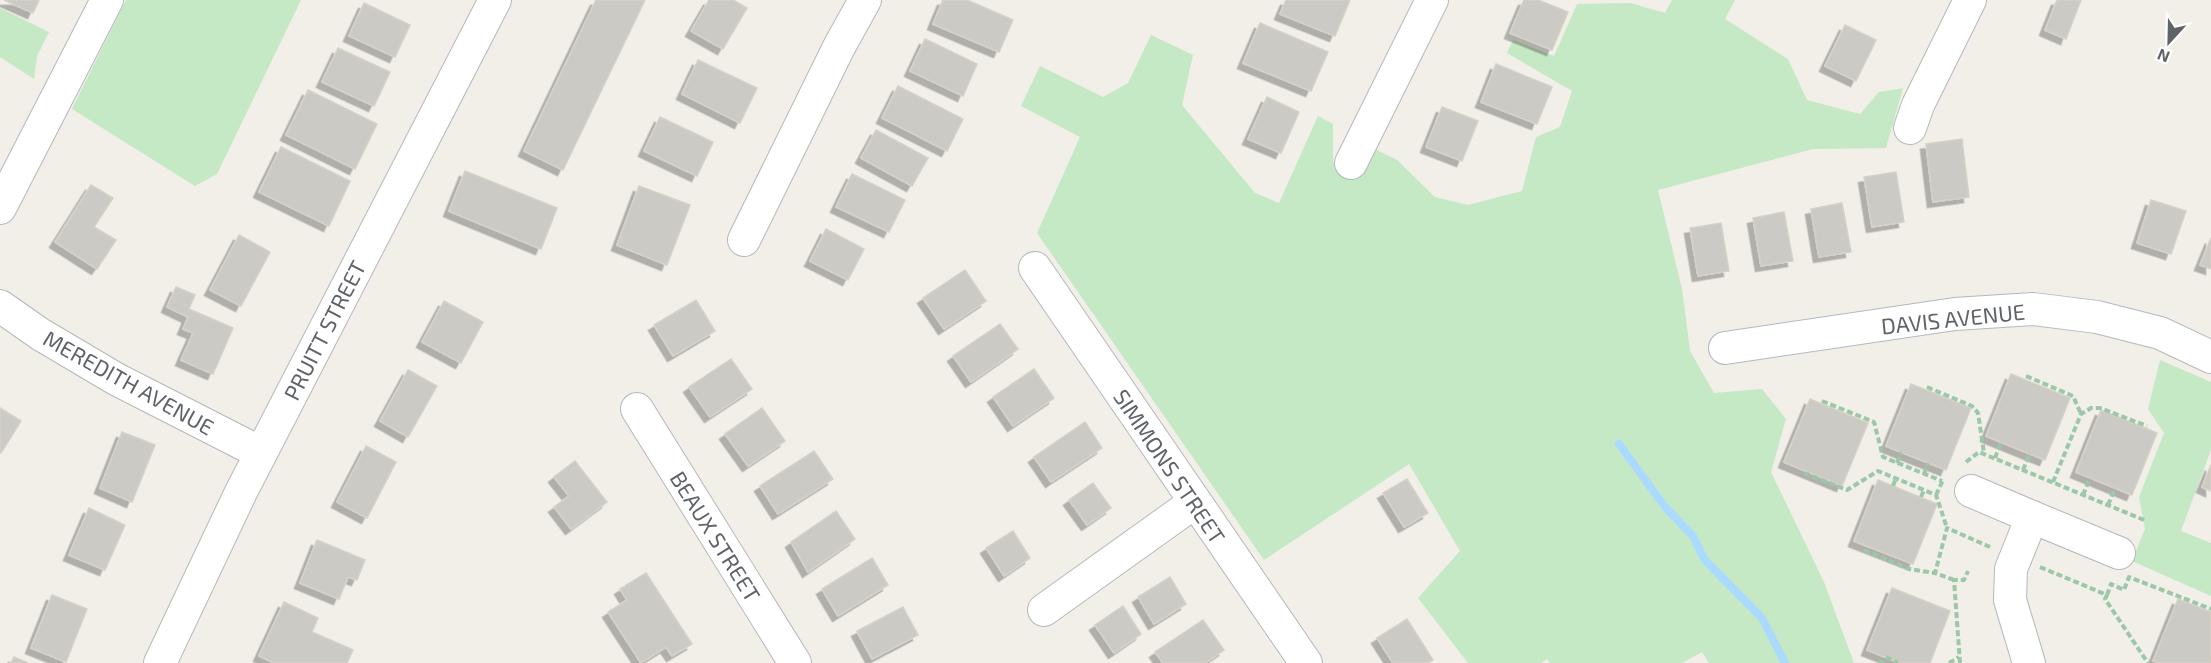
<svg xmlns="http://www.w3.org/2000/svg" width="2211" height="663" font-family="'Exo 2',sans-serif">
  <defs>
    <filter id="shadow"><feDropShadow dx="-5.5" dy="5.5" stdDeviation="0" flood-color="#0004"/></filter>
  </defs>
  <rect width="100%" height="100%" fill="#f1efe8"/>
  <g fill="#c5e8c5">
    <polygon points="126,0 301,0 217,174 195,186 72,109"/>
    <polygon points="1672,0 1735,0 1725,19 1788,59 1807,100 1860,114 1879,92 1903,88 1886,148 1813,149 1658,190 1682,289 1690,351 1714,393 1762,389 1786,419 1771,472 1824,582 1854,663 1709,663 1702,652 1682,663 1550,663 1547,659 1541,663 1468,663 1418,598 1460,551 1409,464 1264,560 1037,233 1080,137 1021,106 1040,66 1103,97 1128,83 1151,35 1193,55 1182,105 1255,193 1279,203 1318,116 1333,124 1333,163 1354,174 1375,149 1397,160 1435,197 1468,205 1522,191 1536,137 1560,127 1572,91 1507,53 1513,40 1554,56 1577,4 1630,3 1665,13"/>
    <polygon points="0,8 49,32 37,56 34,79 0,57"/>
    <polygon points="2160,360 2211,382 2211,450 2181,531 2211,543 2211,596 2132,561 2145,529 2139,497 2164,433 2148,409"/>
  </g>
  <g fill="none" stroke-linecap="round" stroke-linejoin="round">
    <polyline stroke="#aadaff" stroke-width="8" points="1619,444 1665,507 1693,536 1704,559 1762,618 1785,663"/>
  </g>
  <g fill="#cccac5" stroke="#d6d1c6" stroke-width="1.5" filter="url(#shadow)">
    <polygon points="4,0 39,0 33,13"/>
    <polygon points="596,0 645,0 563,170 524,151"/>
    <polygon points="709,0 733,0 747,8 723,49 691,31"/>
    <polygon points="943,0 967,0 1013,20 999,52 933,24"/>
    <polygon points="1286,0 1350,0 1335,36 1280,14"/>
    <polygon points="1524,0 1538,0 1568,12 1552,50 1510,33"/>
    <polygon points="2057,0 2081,0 2066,39 2045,30"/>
    <polygon points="364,3 410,25 395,57 349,36"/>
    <polygon points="1260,23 1328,52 1311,91 1243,63"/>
    <polygon points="1845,25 1876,40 1856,81 1825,66"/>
    <polygon points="925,39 977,64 963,96 910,71"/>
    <polygon points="338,48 390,72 374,106 322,82"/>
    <polygon points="698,60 757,88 740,123 682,94"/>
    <polygon points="1496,64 1552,87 1537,124 1481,102"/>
    <polygon points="898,86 963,119 947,151 882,118"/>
    <polygon points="308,90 377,124 355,169 286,135"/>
    <polygon points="1267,97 1299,112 1281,153 1248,139"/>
    <polygon points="1442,107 1478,121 1462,161 1426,147"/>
    <polygon points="660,117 713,142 697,176 644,151"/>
    <polygon points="876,130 928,158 912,186 861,158"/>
    <polygon points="1962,139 1969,197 1933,202 1926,144"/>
    <polygon points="281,147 350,181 329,226 259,192"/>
    <polygon points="465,171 557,208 541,249 449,211"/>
    <polygon points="1896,172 1904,222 1872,227 1864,177"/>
    <polygon points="852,174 905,200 889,232 836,207"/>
    <polygon points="91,185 113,198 94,227 116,240 97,269 55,242"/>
    <polygon points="639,186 690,205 667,265 617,245"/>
    <polygon points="2151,200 2186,211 2171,254 2137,243"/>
    <polygon points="1842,203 1851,252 1819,257 1811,209"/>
    <polygon points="1784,212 1793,261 1761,266 1753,218"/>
    <polygon points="1721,223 1729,271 1698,276 1690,228"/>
    <polygon points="826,229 864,249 848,280 810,261"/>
    <polygon points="239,235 270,252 241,306 210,290"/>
    <polygon points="2211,238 2211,269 2200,265"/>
    <polygon points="965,270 986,301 944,329 923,298"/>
    <polygon points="176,287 195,295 189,309 233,328 213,374 181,360 193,333 183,329 188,317 167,307"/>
    <polygon points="696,300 715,331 673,356 654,325"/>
    <polygon points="444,301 483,322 461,363 422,342"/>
    <polygon points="1000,324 1018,349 971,382 953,356"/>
    <polygon points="731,359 752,389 710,417 689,387"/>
    <polygon points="1034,369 1054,398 1013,426 993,397"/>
    <polygon points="408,370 437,386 408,437 380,421"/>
    <polygon points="2011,374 2070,398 2045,460 1986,436"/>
    <polygon points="1911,384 1971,408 1946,470 1886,446"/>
    <polygon points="1810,399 1868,423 1842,486 1784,462"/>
    <polygon points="0,408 21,421 1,453 0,452"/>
    <polygon points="762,408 785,441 748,466 725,434"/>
    <polygon points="2101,410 2157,433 2132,495 2076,472"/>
    <polygon points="1085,422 1102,448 1051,482 1034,457"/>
    <polygon points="122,432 155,445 132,502 100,488"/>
    <polygon points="366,446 396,462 367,518 337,502"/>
    <polygon points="814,451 833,479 778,514 760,486"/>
    <polygon points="575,461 607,502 571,529 554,507 569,496 554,477"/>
    <polygon points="2211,465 2211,491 2202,487"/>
    <polygon points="1407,479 1428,513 1404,527 1383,493"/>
    <polygon points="1878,480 1937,504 1913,564 1854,541"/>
    <polygon points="1093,483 1111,508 1087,525 1069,500"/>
    <polygon points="89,508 125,525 105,570 69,555"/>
    <polygon points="836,511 855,539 808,572 791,542"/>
    <polygon points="1013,531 1030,558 1004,576 986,548"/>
    <polygon points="317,540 365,560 357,580 348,577 339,599 300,583"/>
    <polygon points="872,558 888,585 838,616 822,589"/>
    <polygon points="646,573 692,644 672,656 666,647 641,663 608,612 627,600 620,589"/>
    <polygon points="1170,577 1186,604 1154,624 1138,597"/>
    <polygon points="1892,588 1950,611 1930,663 1900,663 1867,650"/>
    <polygon points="52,595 87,609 66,662 31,648"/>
    <polygon points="2178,599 2211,612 2211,663 2159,663 2153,661"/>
    <polygon points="284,602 318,618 312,632 353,650 347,663 274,663 259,656"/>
    <polygon points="1123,606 1141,634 1114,653 1095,625"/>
    <polygon points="903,607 918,635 872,659 857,631"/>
    <polygon points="1407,619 1433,660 1428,663 1393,663 1377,638"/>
    <polygon points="1203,620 1224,650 1205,663 1163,663 1155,652"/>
    <polygon points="14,657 28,663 11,663"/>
  </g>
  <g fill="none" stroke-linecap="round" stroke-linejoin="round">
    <g stroke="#b5b8bc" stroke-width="34">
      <g id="minor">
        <polyline points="1910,128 1918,105 1970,0"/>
        <polyline points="1351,163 1432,0"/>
        <polyline points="0,208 107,0"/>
        <polyline points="744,240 839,47 865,0"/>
        <polyline points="1035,268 1306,663"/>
        <polyline points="0,306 40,334 116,379 261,453"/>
        <polyline points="1725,348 1955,314 2033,309 2097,317 2160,333 2211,357"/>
        <polyline points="637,409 795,663"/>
        <polyline points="1971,491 2032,517"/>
        <polyline points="1044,610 1195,502"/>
        <polyline points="160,663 241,492 495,0"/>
        <polyline points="2029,663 2010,600 2011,569 2032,517 2119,553"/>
      </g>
    </g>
    <g stroke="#9cc7a9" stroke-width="4" stroke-dasharray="6 3" stroke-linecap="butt">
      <polyline points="2026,376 2073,396 2081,414"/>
      <polyline points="1927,387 1972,406 1978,413 1984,453"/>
      <polyline points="1822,401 1874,422 1883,457 1942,481"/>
      <polyline points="1995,458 2001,442"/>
      <polyline points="1966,462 1979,452 2144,520"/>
      <polyline points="1897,463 1901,452"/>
      <polyline points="2023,470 2030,453"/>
      <polyline points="1804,473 1847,490 1878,471 1936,495 1947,528"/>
      <polyline points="1924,474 1928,463"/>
      <polyline points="2053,482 2081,414 2091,408 2100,408 2147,426"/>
      <polyline points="1893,486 1896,478"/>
      <polyline points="1936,495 1943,480"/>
      <polyline points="2083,495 2090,478"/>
      <polyline points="1921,497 1924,490"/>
      <polyline points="2108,505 2115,488"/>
      <polyline points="1864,550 1909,569 1935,573"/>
      <polyline points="2040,567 2107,595 2105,599 2148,663"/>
      <polyline points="1954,580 1935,573 1947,528 1990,547"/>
      <polyline points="2107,595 2111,584 2124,590 2129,577 2211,609"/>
      <polyline points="1886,657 1898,663"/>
      <polyline points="1879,661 1884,663"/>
      <polyline points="1949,663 1959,657"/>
      <polyline points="1960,663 1954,580 1964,580 1968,571"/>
    </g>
    <use href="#minor" stroke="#fff" stroke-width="32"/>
  </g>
  <g text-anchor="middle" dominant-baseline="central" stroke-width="4.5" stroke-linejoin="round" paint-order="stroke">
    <g font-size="22" fill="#5f6368" stroke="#fff">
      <text transform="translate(1953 318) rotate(-6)">DAVIS AVENUE</text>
      <text transform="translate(324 330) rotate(-63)">PRUITT STREET</text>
      <text transform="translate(129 382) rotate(29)">MEREDITH AVENUE</text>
      <text transform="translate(1170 466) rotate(56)">SIMMONS STREET</text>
      <text transform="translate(716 536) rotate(58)">BEAUX STREET</text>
    </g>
  </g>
  <g transform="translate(2169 42) rotate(202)" stroke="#ffffff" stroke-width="4.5" paint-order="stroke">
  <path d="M0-4.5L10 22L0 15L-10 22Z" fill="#5f6368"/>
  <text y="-9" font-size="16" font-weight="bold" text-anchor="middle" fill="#5f6368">N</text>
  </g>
</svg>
